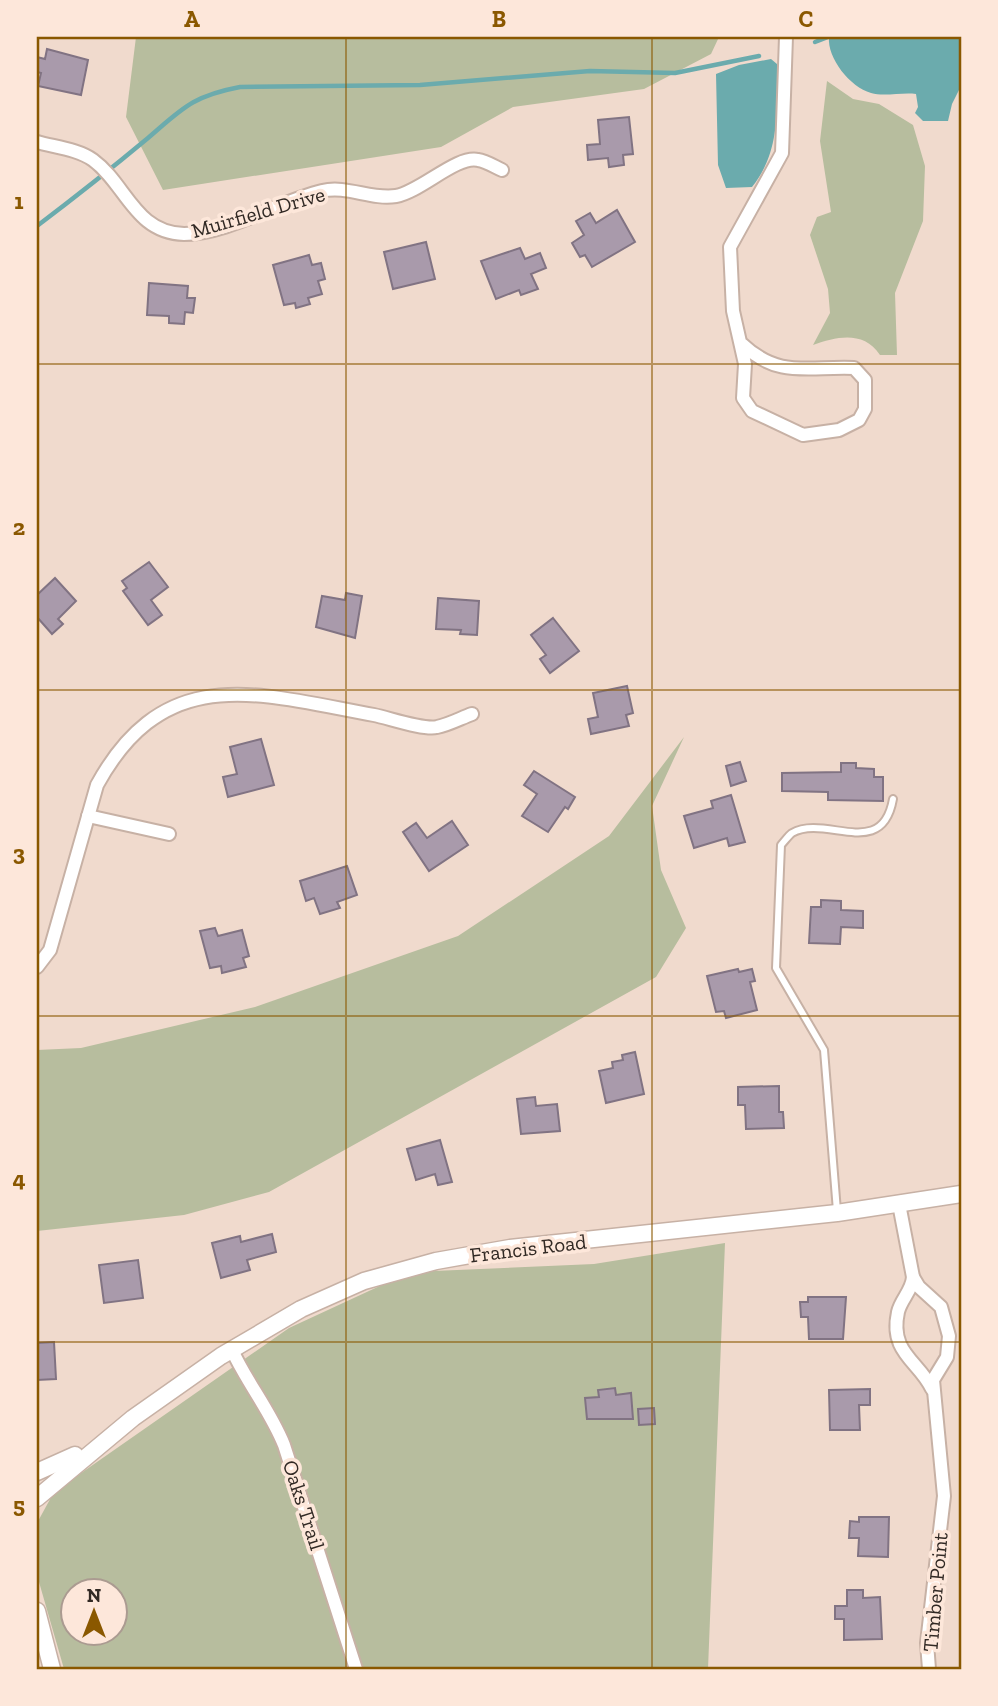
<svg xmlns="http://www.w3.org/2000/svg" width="998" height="1706" font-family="'Zilla Slab',serif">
  <rect width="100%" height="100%" fill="#f0dacd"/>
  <g fill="#b7bd9e" fill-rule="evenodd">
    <polygon points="136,37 719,37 711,54 644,89 513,107 441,147 163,190 126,117"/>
    <path d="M827 81 853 99 879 104 913 125 925 166 923 221 895 293 897 355H880C864 331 838 336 813 345L830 313 828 289 810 235 817 217 831 212 820 141Z"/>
    <polygon points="684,737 652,806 661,870 686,928 656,977 269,1192 184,1215 37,1231 37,1050 81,1048 255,1007 458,936 609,836"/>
    <path d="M725 1243 708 1669H64L37 1575V1523L54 1492 289 1328 410 1272 594 1264ZM74 1590H116V1632H74Z"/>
  </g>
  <g fill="#6babad">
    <path d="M829 37H961V86L952 104 948 121H923L915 113 918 107 916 94C902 92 884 97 871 93 850 87 827 58 829 37Z"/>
    <path d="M771 59 777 64C777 108 781 151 752 187L726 188 718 165 716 74 739 65Z"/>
  </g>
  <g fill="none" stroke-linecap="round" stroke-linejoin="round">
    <g stroke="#6babad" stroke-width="4.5">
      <polyline points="815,42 828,37"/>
      <path d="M37 226C74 198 112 168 148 138 182 109 192 96 240 87L420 85 590 71 675 73 759 56"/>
    </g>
  </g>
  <g fill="#a99aab" stroke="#817383" stroke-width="2">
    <polygon points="47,49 88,60 81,95 38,86 41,73 37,72 37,57 45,59"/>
    <polygon points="629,117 633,154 623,155 624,165 609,167 608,158 588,160 587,145 600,144 598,120"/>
    <polygon points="617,210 635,242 592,267 585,255 580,257 572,243 584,235 576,221 590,213 596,223"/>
    <polygon points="426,242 435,279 393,289 384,252"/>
    <polygon points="520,248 525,259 540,253 546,268 531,274 538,289 521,295 519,290 496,299 481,261"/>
    <polygon points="309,255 312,265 321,263 325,279 318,281 322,294 308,298 310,304 296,308 295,303 284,305 273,265"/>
    <polygon points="149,283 188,286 187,298 195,298 193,313 185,312 184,324 169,323 169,316 147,315"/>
    <polygon points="149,562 168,587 151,600 162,615 148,625 123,591 127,588 122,581"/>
    <polygon points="55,578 76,601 58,619 63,624 52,634 37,617 37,595"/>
    <polygon points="346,593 362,596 355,638 316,627 322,596 345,600"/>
    <polygon points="438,598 479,601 477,635 460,634 461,630 436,629"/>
    <polygon points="553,618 579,651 550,673 540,659 546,655 531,635"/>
    <polygon points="627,686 633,713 626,715 629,726 591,734 588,719 598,717 593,693"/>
    <polygon points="261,739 274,785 228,797 223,777 237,774 230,747"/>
    <polygon points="740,762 746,781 731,786 726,766"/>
    <polygon points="841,763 856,763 856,768 874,769 874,777 883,777 883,801 828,800 828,792 782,791 782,773 841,772"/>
    <polygon points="534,771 575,797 568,809 565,807 548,832 522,816 537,794 524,785"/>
    <polygon points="731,795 745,842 729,846 727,838 694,848 684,816 713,808 711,801"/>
    <polygon points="452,821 468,845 429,871 403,832 416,823 427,838"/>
    <polygon points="347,866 357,895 337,902 340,908 320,914 314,898 306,901 300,881"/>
    <polygon points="821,900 841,901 841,910 863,911 863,928 841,927 840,944 809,943 811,907 821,907"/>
    <polygon points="215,928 218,936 242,930 249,956 243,958 246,967 222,973 221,966 210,968 200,931"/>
    <polygon points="738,969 739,972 752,969 755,981 750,982 757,1010 726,1018 724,1011 716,1012 707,976"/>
    <polygon points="635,1052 644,1094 606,1103 599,1071 613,1068 612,1062 623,1060 622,1055"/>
    <polygon points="779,1086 779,1112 783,1112 784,1128 746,1129 745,1105 738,1105 738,1087"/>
    <polygon points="535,1097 536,1106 557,1104 560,1131 521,1134 517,1099"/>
    <polygon points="440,1140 452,1182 438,1185 435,1174 416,1180 407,1149"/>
    <polygon points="272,1234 276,1252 247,1260 250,1270 221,1278 212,1243 240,1236 241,1242"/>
    <polygon points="138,1260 143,1298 104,1303 99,1265"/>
    <polygon points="808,1297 846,1297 843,1339 809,1339 808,1317 801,1317 800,1302 808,1302"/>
    <polygon points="54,1342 56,1379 37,1380 37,1343"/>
    <polygon points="615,1388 616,1395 631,1393 633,1419 587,1419 585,1398 599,1397 598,1390"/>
    <polygon points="870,1389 870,1405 859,1405 860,1430 830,1430 829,1390"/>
    <polygon points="654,1408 655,1424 639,1425 638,1409"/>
    <polygon points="859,1517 889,1517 888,1557 858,1556 859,1538 849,1538 850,1521 859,1522"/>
    <polygon points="847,1590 863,1590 863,1598 880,1597 882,1639 844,1640 844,1619 835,1619 835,1606 847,1606"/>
  </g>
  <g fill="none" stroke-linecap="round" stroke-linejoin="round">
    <g stroke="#c7b1a5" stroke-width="10">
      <path id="service" d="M837 1211 824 1050 776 968 781 845C784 842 788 836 792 833 826 814 882 861 893 799"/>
    </g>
    <g stroke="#c7b1a5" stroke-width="16">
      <g id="minor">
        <path d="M37 142C54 147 78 149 93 160 126 184 135 233 184 234 228 234 279 201 322 191 347 185 371 200 396 196 420 192 457 155 478 160 486 161 495 167 502 170"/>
        <path d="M742 344C779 379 808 366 854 368L865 380V409L859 420 839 430 803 435 752 411 743 398 745 364 733 311 730 247 782 153 786 37"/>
        <polyline points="88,816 169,834"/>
        <path d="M37 967 50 950 97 785C165 661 258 694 374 715 389 718 423 730 437 727 448 725 461 718 472 714"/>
        <polyline points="899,1204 913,1277 919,1287 941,1307 949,1336 947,1357 933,1380 944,1496 927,1643 929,1669"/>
        <path d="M913 1277C912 1291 901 1299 898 1312 889 1353 919 1361 932 1389"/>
        <path d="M232 1350C247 1383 270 1410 284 1445L356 1669"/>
      </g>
    </g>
    <g stroke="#c7b1a5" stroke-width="19">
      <g id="tertiary">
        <polyline points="37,1472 75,1455"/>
        <polyline points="37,1498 133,1418 221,1356 301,1309 364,1281 436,1261 510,1248 837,1213 961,1194"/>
        <polyline points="37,1611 52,1669"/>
      </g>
    </g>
    <use href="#service" stroke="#fff" stroke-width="6"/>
    <use href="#minor" stroke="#fff" stroke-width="12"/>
    <use href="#tertiary" stroke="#fff" stroke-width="16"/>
  </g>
  <path fill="none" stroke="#8a5800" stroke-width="2" stroke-opacity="0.55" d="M346 37V1669M652 37V1669M37 364H961M37 690H961M37 1016H961M37 1342H961"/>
  <g text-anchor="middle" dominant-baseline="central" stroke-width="7" stroke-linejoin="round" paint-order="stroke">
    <g font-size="21" fill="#312924" stroke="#fde7da">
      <text transform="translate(258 212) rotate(-16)">Muirfield Drive</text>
      <text transform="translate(528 1248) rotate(-7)">Francis Road</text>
      <text transform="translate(304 1505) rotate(72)">Oaks Trail</text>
      <text transform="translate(935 1592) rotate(-85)">Timber Point</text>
    </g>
  </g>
  <rect width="998" height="1706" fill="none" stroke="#fde7da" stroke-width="77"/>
  <g transform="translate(94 1612)"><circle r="33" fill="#fde7da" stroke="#ab9b91" stroke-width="2"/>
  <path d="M0-5L12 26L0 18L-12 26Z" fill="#8a5800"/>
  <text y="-10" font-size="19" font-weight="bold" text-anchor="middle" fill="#312924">N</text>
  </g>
  <rect x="38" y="38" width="922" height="1630" fill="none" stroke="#8a5800" stroke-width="2.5"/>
  <g font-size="23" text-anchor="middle" font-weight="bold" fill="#8a5800">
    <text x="192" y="27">A</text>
    <text x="499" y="27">B</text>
    <text x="806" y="27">C</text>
    <text x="19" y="209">1</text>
    <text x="19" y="535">2</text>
    <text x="19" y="861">3</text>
    <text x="19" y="1187">4</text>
    <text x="19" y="1513">5</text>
  </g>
</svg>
